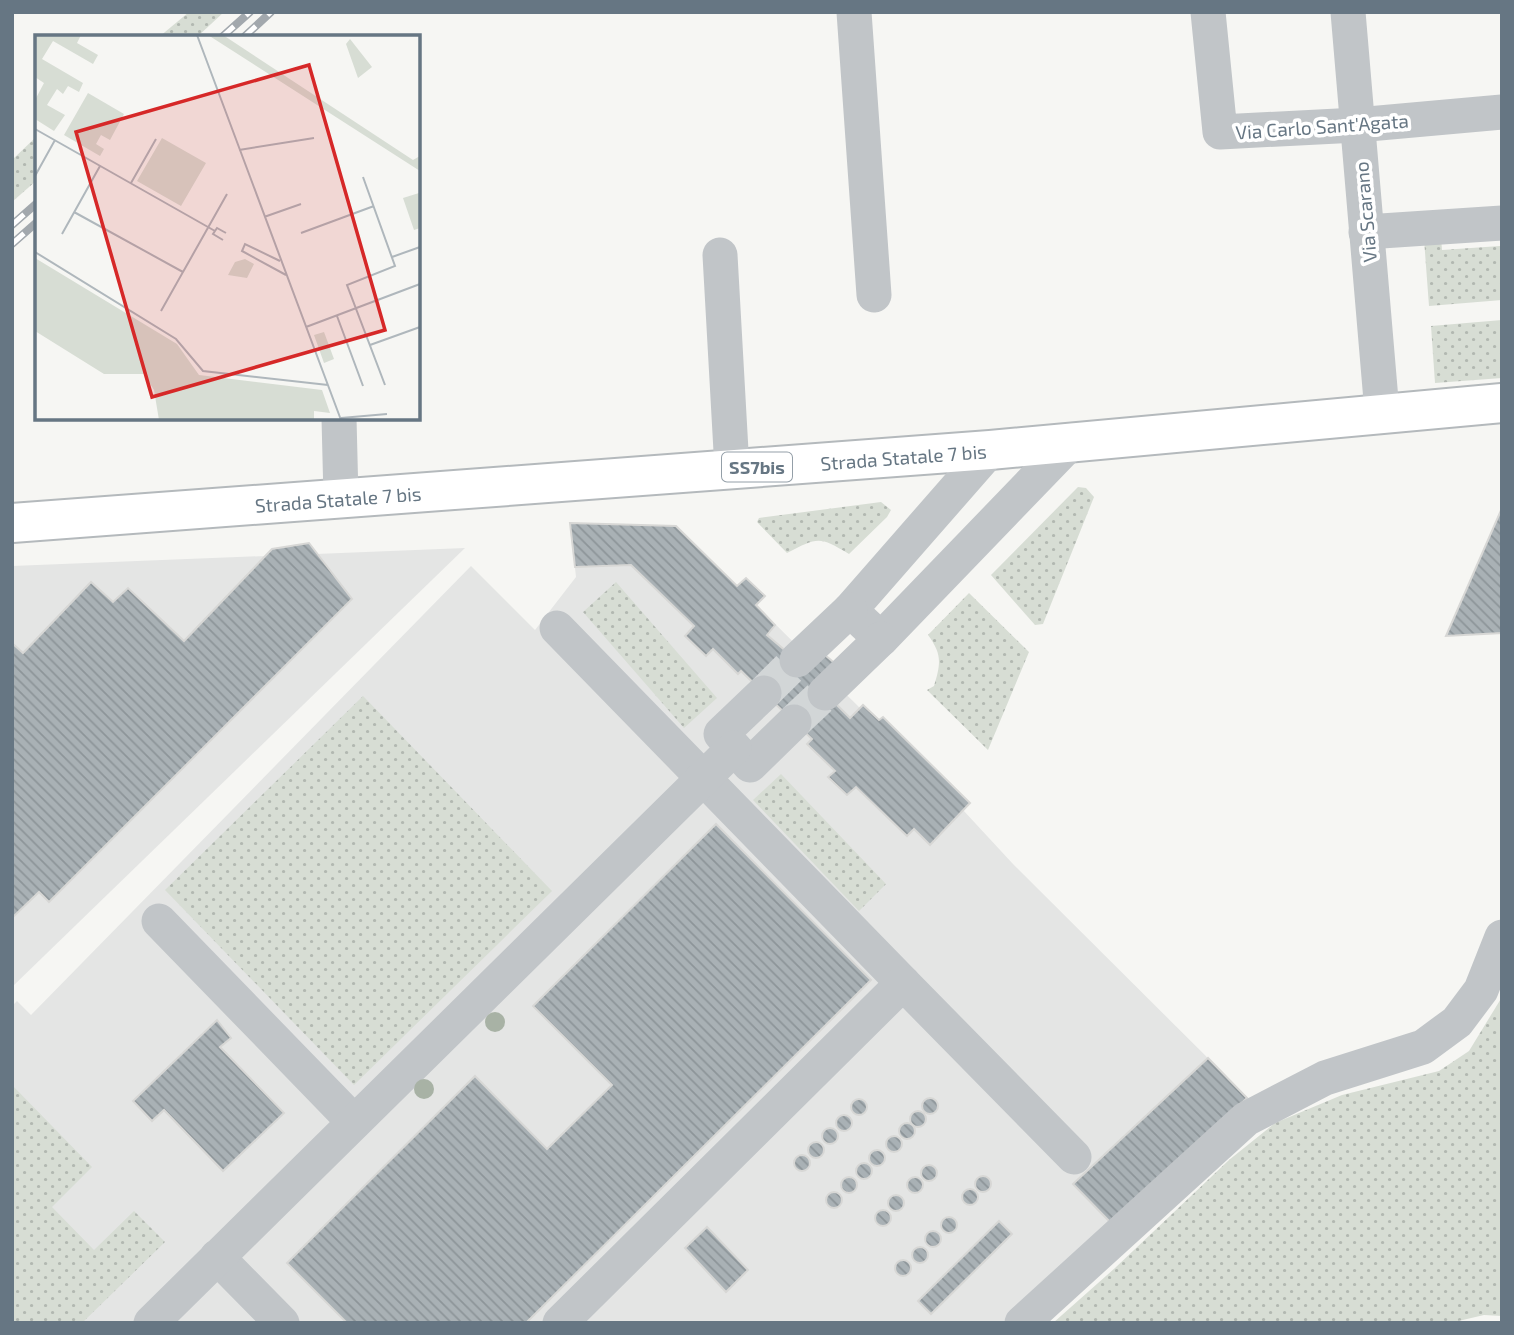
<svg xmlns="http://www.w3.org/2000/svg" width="1514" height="1335" font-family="'Exo 2',sans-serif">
  <defs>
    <pattern id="grass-dots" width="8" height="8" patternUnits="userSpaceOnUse" patternTransform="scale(1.75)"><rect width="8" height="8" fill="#d7ddd4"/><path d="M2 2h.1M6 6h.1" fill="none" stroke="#b2b8b1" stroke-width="1.8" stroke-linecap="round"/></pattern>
    <pattern id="building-back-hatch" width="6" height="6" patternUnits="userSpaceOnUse" patternTransform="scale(1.75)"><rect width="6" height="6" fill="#a9b1b5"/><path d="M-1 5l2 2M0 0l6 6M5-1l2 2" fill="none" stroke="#8d9599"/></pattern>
  </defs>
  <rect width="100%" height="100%" fill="#f6f6f3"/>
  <g fill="#e4e5e4">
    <polygon points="570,523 676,526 963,810 1013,864 1250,1100 1005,1323 12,1323 12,1006 17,1001 31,1015 471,566 535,630 576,577"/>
    <polygon points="465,548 12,987 12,566"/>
  </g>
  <g fill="url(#grass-dots)">
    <polygon points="189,12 224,12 197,37 159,37"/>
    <polygon points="37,136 37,180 12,202 12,160"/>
    <polygon points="1502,234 1502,300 1429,306 1424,239 1441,237 1442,250 1500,246 1500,235"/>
    <polygon points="1502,320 1502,378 1435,383 1431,326"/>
    <polygon points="1078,487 1086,488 1094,497 1043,624 1035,625 991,575"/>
    <path d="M881 502 891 510 887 517 849 554C819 536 818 537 787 553L757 522 759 518Z"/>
    <polygon points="616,582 717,698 684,728 583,612"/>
    <path d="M969 593 1029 652 988 750 927 690 934 686C941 663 942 654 928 635Z"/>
    <polygon points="363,696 552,891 354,1085 165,890"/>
    <polygon points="781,774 886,884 859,911 753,800"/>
    <polygon points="1502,997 1502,1316 1484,1315 1450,1323 1053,1323 1115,1268 1229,1160 1275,1123 1342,1095 1439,1071 1469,1051"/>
    <polygon points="12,1085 92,1167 52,1207 94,1250 134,1211 165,1242 82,1323 12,1323"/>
  </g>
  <g fill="url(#building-back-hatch)" stroke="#d7d7d5" stroke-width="2">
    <polygon points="1502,508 1502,633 1446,636"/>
    <polygon points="570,523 676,526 737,586 746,578 765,596 756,605 775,625 767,635 800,663 814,646 837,665 817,685 850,718 863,705 879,720 883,717 970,803 930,845 914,829 907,836 856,787 847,795 828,777 835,771 807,744 812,739 741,671 738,674 713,649 706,656 685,636 694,626 631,565 575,567"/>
    <polygon points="309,543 352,599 49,902 39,892 12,918 12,643 23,653 91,582 113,602 128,588 184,641 272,549"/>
    <polygon points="716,824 871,980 526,1323 347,1323 287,1263 475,1076 547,1149 612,1085 533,1006"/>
    <polygon points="217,1020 231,1038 220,1047 284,1113 223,1171 164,1110 152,1121 133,1101"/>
    <polygon points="1208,1058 1247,1098 1113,1225 1073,1184"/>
    <circle cx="930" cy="1106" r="8"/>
    <circle cx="859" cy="1107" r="8"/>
    <circle cx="918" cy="1119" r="8"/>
    <circle cx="844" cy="1123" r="8"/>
    <circle cx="907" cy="1131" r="8"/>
    <circle cx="830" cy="1136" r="8"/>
    <circle cx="894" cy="1144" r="8"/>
    <circle cx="816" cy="1150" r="8"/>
    <circle cx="877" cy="1158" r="8"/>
    <circle cx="802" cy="1163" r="8"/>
    <circle cx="864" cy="1171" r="8"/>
    <circle cx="929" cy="1173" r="8"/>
    <circle cx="983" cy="1184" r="8"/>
    <circle cx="915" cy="1185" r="8"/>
    <circle cx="849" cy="1185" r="8"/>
    <circle cx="970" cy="1197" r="8"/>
    <circle cx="834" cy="1200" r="8"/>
    <circle cx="896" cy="1203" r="8"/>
    <circle cx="883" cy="1218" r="8"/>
    <circle cx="949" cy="1225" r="8"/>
    <polygon points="999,1221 1012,1234 931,1314 918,1301"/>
    <polygon points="707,1227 748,1270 726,1292 685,1248"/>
    <circle cx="933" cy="1239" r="8"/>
    <circle cx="920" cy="1255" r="8"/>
    <circle cx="903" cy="1268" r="8"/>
  </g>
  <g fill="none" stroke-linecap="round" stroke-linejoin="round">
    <g stroke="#d2d6d7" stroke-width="35" stroke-dasharray="35 18" stroke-linecap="butt">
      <polyline points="764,693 797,660"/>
      <polyline points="794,722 825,693"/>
    </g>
    <g stroke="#b4b9bc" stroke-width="42">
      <g id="major">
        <path id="s1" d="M12 523 990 450 1502 403"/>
      </g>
    </g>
    <g stroke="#c1c5c8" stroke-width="35">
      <polyline points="854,12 874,295"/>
      <polyline points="1208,12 1220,132 1357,125 1502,112"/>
      <polyline points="1348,12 1382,412"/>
      <polyline points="1366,232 1502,223"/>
      <polyline points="720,255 732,469"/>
      <polyline points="339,418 341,498"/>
      <polyline points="990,450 850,610 881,639 1072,441"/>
      <polyline points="557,628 903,983"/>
      <polyline points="797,660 850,610"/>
      <polyline points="764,693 721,734 750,765 794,722"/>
      <polyline points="825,693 881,639"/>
      <polyline points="159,921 354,1122"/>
      <polyline points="217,1257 282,1323"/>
      <polyline points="151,1323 734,748"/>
      <polyline points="560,1323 903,983 1074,1157"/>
      <polyline points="1022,1323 1246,1119 1325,1078 1423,1047 1457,1022 1481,990 1502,937"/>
    </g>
    <use href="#major" stroke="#fff" stroke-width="38"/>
    <g stroke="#a2a8ad" stroke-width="8">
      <g id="rail">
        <polyline points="222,37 250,12"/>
        <polyline points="244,37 271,12"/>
        <polyline points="12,225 37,203"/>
        <polyline points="12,244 37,222"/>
      </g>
    </g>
    <use href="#rail" stroke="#fff" stroke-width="5" stroke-dasharray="16" stroke-linecap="butt"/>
  </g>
  <g fill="#a8b2a5">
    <circle cx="495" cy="1022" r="10"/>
    <circle cx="424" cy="1089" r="10"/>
  </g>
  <g text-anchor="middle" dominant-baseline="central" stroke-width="7" stroke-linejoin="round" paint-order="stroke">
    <rect fill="#fff" stroke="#949fa8" stroke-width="2" x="722" y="452.5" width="70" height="29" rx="5"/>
    <g font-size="18" font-weight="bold" fill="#667683">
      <text x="757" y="467">SS7bis</text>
    </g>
    <g font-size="19" fill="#667683" stroke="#fff">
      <text transform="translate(1322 126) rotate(-4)">Via Carlo Sant'Agata</text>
      <text transform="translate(1365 212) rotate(-95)">Via Scarano</text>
      <text stroke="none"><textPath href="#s1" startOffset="894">Strada Statale 7 bis</textPath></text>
      <text stroke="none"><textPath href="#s1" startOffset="327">Strada Statale 7 bis</textPath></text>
    </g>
  </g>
  <g transform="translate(35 35)">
    <rect width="385" height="385" fill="#f6f6f3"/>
    <path d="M0 0H46L42 8 63 20 58 29 18 6 7 24 48 48 44 57 33 51 28 59 22 54 12 70 30 80 19 96 0 84V65L9 48 0 42ZM173 0H188L378 125 385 121V136ZM315 4 337 32 323 43 311 9ZM53 58 89 79 75 105 66 100 61 109 69 114 65 121 29 100ZM127 103 171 128 146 171 102 146ZM385 151V193L379 195 368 163 384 158ZM0 223 142 309 164 340 287 355 295 378 279 376V385H124L119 355 109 339H69L0 296ZM210 224 219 229 212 243 193 240 200 227ZM289 297 299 324 289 328 279 300Z" fill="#d7ddd4"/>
    <path fill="none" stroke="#afb7bc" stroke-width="2" d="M162 0 306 385M0 94 180 196M204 115 279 103M0 141 20 105M328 142 360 231 312 250 350 350M96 148 121 104M39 177 148 237 126 276M229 182 266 169M266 198 339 171M27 199 65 131M188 205 178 199 182 193 191 198M0 217 141 304 168 336 293 350M357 222 385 212M245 226 210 209 207 216 251 240M148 237 192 159M302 281 328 351M271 292 385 249M335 310 385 292M306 383 352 379"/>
    <path fill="#d62828" fill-opacity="0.15" stroke="#d62828" stroke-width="3.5" d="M274 30 350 295 117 362 41 97Z"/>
    <rect width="385" height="385" fill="none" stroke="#667683" stroke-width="3.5"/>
  </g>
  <rect width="1514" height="1335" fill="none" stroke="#667683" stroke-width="28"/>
</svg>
